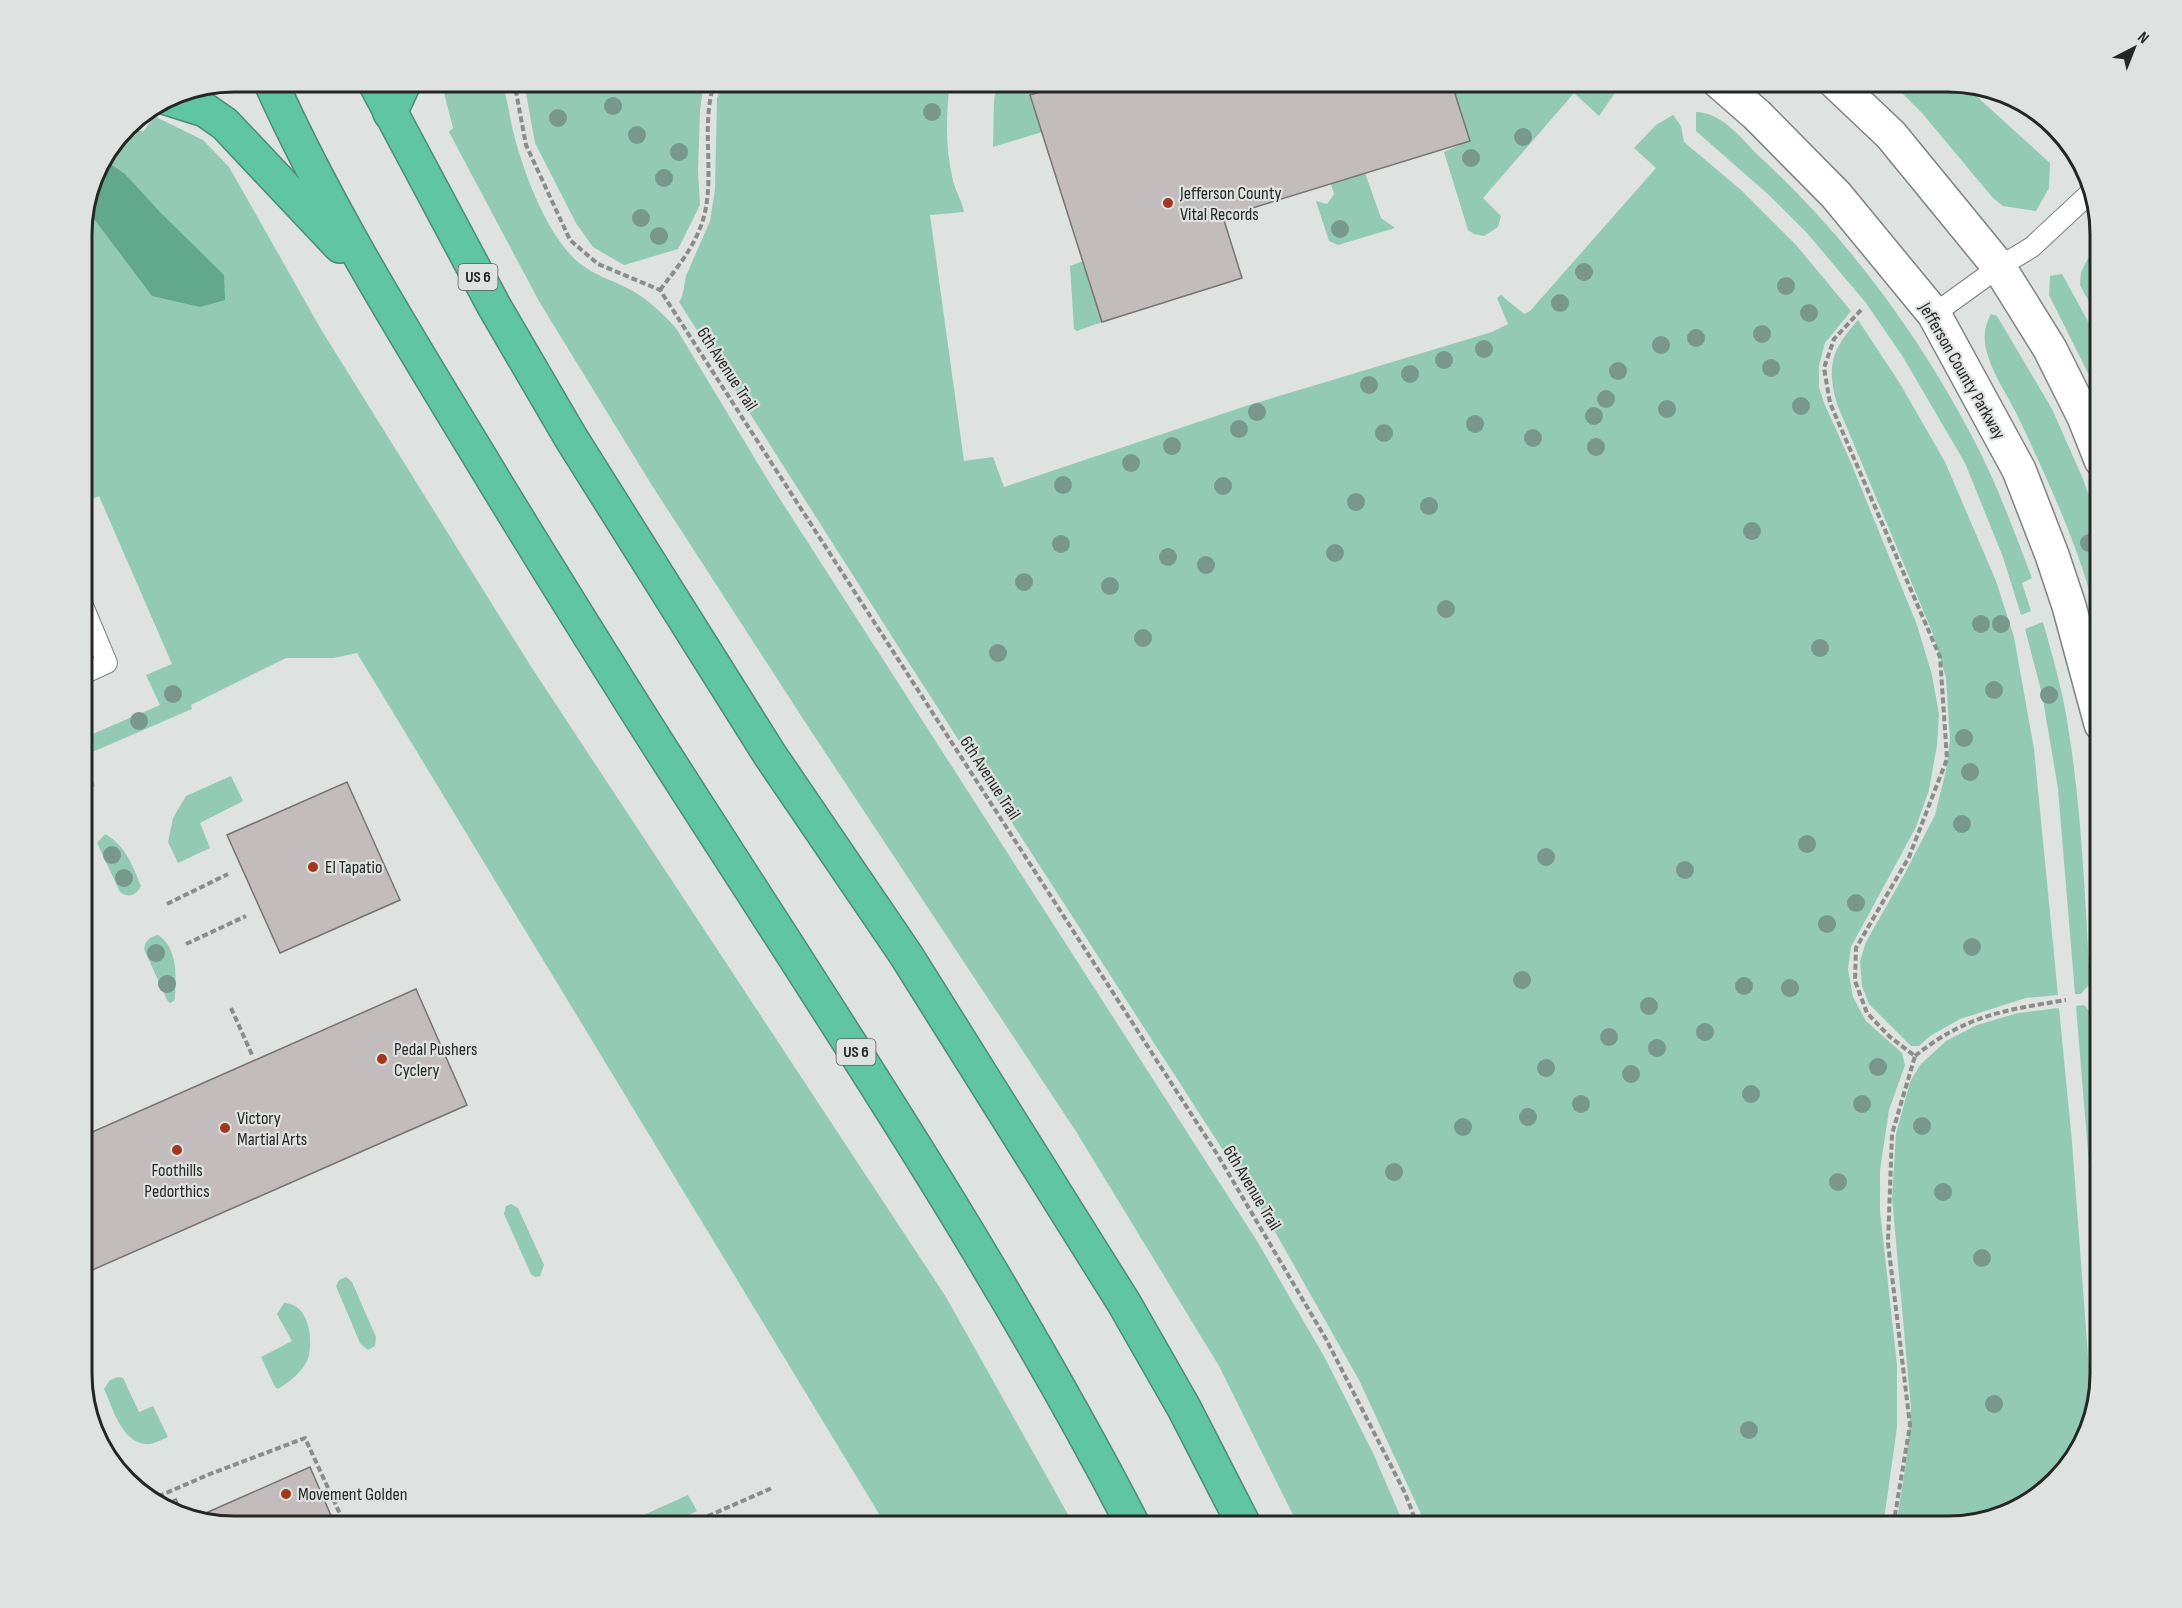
<svg xmlns="http://www.w3.org/2000/svg" width="2182" height="1608" font-family="'Sofia Sans Condensed',sans-serif">
  <rect width="100%" height="100%" fill="#dee2e0"/>
  <g fill="#93cab5">
    <path d="M441 81H502C507 97 509 114 513 131 523 171 546 234 578 262 593 275 613 280 631 290 648 299 663 314 676 328L769 482 1257 1241 1325 1358 1373 1453 1405 1527H1299L1219 1366 1077 1133 809 728 653 487 540 303 449 132 453 128Z"/>
    <polygon points="522,81 704,81 700,110 698,171 700,205 678,249 624,265 593,247 576,223 535,143 526,93"/>
    <path d="M723 81H950C946 115 945 147 953 181 956 192 962 201 964 212L930 215 964 461 993 457 1004 487 1246 406 1492 332 1508 324 1497 298 1501 295 1524 314 1530 311 1656 168 1634 148 1656 125 1673 115 1681 126 1684 142 1741 190 1796 245 1851 311 1825 343 1819 365V387L1824 403 1849 458 1917 625 1932 675 1939 714 1937 745 1929 790 1916 827 1851 947 1848 969 1853 997 1866 1021 1902 1053 1905 1065 1889 1110 1880 1170V1211L1897 1365V1427L1883 1527H1427L1359 1380 1270 1223 898 646 679 302 682 297 686 276 710 221 715 189 717 99Z"/>
    <polygon points="997,81 1074,81 1030,95 1042,132 993,147 994,101"/>
    <polygon points="1451,81 1623,81 1599,116 1574,93 1483,198 1501,216 1498,227 1484,236 1474,234 1468,230 1444,152 1470,140"/>
    <polygon points="1890,81 1948,81 1962,83 2050,163 2049,188 2036,211 2003,206 1993,198 1922,113"/>
    <path d="M1696 112C1724 113 1742 140 1761 158 1848 238 1919 335 1974 440 1997 484 2014 531 2032 578L2022 583 2031 611 2021 615 2003 557 1965 463 1903 357 1866 303 1807 233 1770 196 1696 131Z"/>
    <polygon points="154,116 203,140 229,167 322,331 530,665 946,1297 1075,1527 887,1527 357,653 334,658 286,658 191,705 192,709 83,756 95,786 81,794 81,739 160,705 146,675 172,664 99,496 81,504 81,224 97,166 124,131 144,131"/>
    <polygon points="1365,173 1381,218 1395,228 1338,245 1329,241 1316,201 1327,204 1334,194 1331,184"/>
    <polygon points="2101,232 2101,324 2080,285 2081,272"/>
    <polygon points="1083,261 1102,322 1077,331 1074,329 1070,266"/>
    <polygon points="2062,274 2101,345 2101,399 2049,295 2050,276"/>
    <path d="M1991 314 1997 316 2052 409 2083 479 2101 531V590L2090 593C2073 534 2047 479 2021 423 2011 400 1994 378 1987 353 1983 339 1984 326 1991 314Z"/>
    <path d="M1858 320 1899 382 1945 462 1996 581 2014 637 2034 749 2058 995 2026 998 1960 1019 1930 1036 1919 1046H1911L1869 1004 1862 986 1860 961 1866 942 1904 875 1935 815 1946 770 1950 740 1946 678 1933 634 1837 404C1826 365 1832 349 1858 320Z"/>
    <path d="M2043 622C2053 658 2064 695 2069 733 2082 815 2085 899 2090 983L2081 994H2075L2058 789 2042 694 2025 629Z"/>
    <polygon points="231,776 243,801 200,823 210,848 178,863 168,842 173,818 186,796"/>
    <path d="M105 834C125 845 133 866 141 886 136 896 128 898 120 892L97 843Z"/>
    <path d="M158 935C178 948 176 976 175 997L174 1001 170 1003 167 1000 144 949C146 940 149 937 158 935Z"/>
    <polygon points="2084,1005 2093,1015 2101,1088 2101,1311 2076,1006"/>
    <polygon points="2059,1008 2072,1142 2093,1423 2070,1467 2016,1511 1948,1527 1896,1527 1906,1462 1911,1408 1892,1198 1896,1134 1910,1082 1920,1065 1946,1041 1977,1025 2018,1013"/>
    <polygon points="511,1204 518,1208 544,1265 540,1276 535,1277 531,1274 504,1214 506,1206"/>
    <polygon points="346,1277 352,1282 376,1337 375,1346 368,1350 360,1343 336,1286 339,1280"/>
    <path d="M284 1303C308 1303 313 1336 309 1355 306 1369 290 1382 278 1389L275 1387 261 1357 292 1341 277 1314Z"/>
    <path d="M118 1377 123 1378 139 1412 153 1406 168 1437C161 1440 153 1445 145 1444 121 1441 113 1408 104 1389L110 1380Z"/>
    <polygon points="688,1495 697,1511 661,1527 617,1527"/>
  </g>
  <polygon fill="#61a88f" points="109,163 125,174 160,212 224,275 225,300 200,307 152,296 91,215 98,176"/>
  <g fill="#c2bdbc" stroke="#787473" stroke-width="1.5">
    <polygon points="1074,81 1451,81 1470,141 1223,217 1242,278 1102,322 1030,95"/>
    <polygon points="347,782 400,900 280,953 227,835"/>
    <polygon points="416,989 467,1105 81,1275 81,1137"/>
    <polygon points="310,1467 336,1527 234,1527 190,1520"/>
    <polygon points="176,1499 185,1519 160,1506"/>
  </g>
  <g fill="none" stroke-linecap="round" stroke-linejoin="round">
    <g stroke="#7e8280" stroke-width="22">
      <g id="lane">
        <polyline points="1934,314 1999,267 2032,247 2091,192"/>
        <polyline points="81,675 107,663 81,601"/>
      </g>
    </g>
    <g stroke="#7e8280" stroke-width="36">
      <g id="secondary">
        <polyline points="1718,81 1757,115 1836,195 1934,314 2019,470 2052,555 2069,606 2101,724"/>
        <polyline points="1834,81 1891,135 1999,267 2050,349 2084,417 2101,460"/>
      </g>
    </g>
    <g stroke="#4b8d77" stroke-width="36">
      <g id="highway">
        <path d="M270 81C334 223 418 354 498 487 564 595 631 703 700 810 851 1045 1005 1278 1134 1527"/>
        <polyline points="374,81 494,306 571,438 770,755 906,955 1124,1303 1184,1408 1245,1527"/>
        <polyline points="167,98 205,110 225,124 340,246"/>
        <polyline points="390,113 405,81"/>
      </g>
    </g>
    <g stroke="#8a8d8b" stroke-width="4" stroke-dasharray="6 3" stroke-linecap="butt">
      <polyline points="514,81 526,145 570,240 598,264 660,290 1217,1154 1326,1339 1405,1493 1418,1527"/>
      <path d="M660 290C676 269 693 249 702 223 717 178 699 126 715 81"/>
      <polyline points="1861,310 1834,339 1824,368 1830,403 1940,657 1947,759 1909,857 1856,948 1855,981 1867,1013 1890,1037 1915,1056 1892,1134 1888,1243 1910,1425 1893,1527"/>
      <polyline points="167,904 228,874"/>
      <polyline points="186,944 246,916"/>
      <polyline points="231,1008 253,1057"/>
      <path d="M1915 1056C1966 1015 2005 1010 2066 1000"/>
      <polyline points="150,1500 210,1474 305,1438 346,1527"/>
      <polyline points="683,1527 772,1488"/>
    </g>
    <use href="#lane" stroke="#fff" stroke-width="20"/>
    <use href="#secondary" stroke="#fff" stroke-width="33"/>
    <use href="#highway" stroke="#5fc5a3" stroke-width="33"/>
  </g>
  <g fill="#78988e">
    <circle cx="613" cy="106" r="9"/>
    <circle cx="932" cy="112" r="9"/>
    <circle cx="558" cy="118" r="9"/>
    <circle cx="637" cy="135" r="9"/>
    <circle cx="1523" cy="137" r="9"/>
    <circle cx="679" cy="152" r="9"/>
    <circle cx="1471" cy="158" r="9"/>
    <circle cx="664" cy="178" r="9"/>
    <circle cx="641" cy="218" r="9"/>
    <circle cx="1340" cy="229" r="9"/>
    <circle cx="659" cy="236" r="9"/>
    <circle cx="1584" cy="272" r="9"/>
    <circle cx="1786" cy="286" r="9"/>
    <circle cx="1560" cy="303" r="9"/>
    <circle cx="1809" cy="313" r="9"/>
    <circle cx="1762" cy="334" r="9"/>
    <circle cx="1696" cy="338" r="9"/>
    <circle cx="1661" cy="345" r="9"/>
    <circle cx="1484" cy="349" r="9"/>
    <circle cx="1444" cy="360" r="9"/>
    <circle cx="1771" cy="368" r="9"/>
    <circle cx="1618" cy="371" r="9"/>
    <circle cx="1410" cy="374" r="9"/>
    <circle cx="1369" cy="385" r="9"/>
    <circle cx="1606" cy="399" r="9"/>
    <circle cx="1801" cy="406" r="9"/>
    <circle cx="1667" cy="409" r="9"/>
    <circle cx="1257" cy="412" r="9"/>
    <circle cx="1594" cy="416" r="9"/>
    <circle cx="1475" cy="424" r="9"/>
    <circle cx="1239" cy="429" r="9"/>
    <circle cx="1384" cy="433" r="9"/>
    <circle cx="1533" cy="438" r="9"/>
    <circle cx="1172" cy="446" r="9"/>
    <circle cx="1596" cy="447" r="9"/>
    <circle cx="1131" cy="463" r="9"/>
    <circle cx="1063" cy="485" r="9"/>
    <circle cx="1223" cy="486" r="9"/>
    <circle cx="1356" cy="502" r="9"/>
    <circle cx="1429" cy="506" r="9"/>
    <circle cx="1752" cy="531" r="9"/>
    <circle cx="2089" cy="543" r="9"/>
    <circle cx="1061" cy="544" r="9"/>
    <circle cx="1335" cy="553" r="9"/>
    <circle cx="1168" cy="557" r="9"/>
    <circle cx="1206" cy="565" r="9"/>
    <circle cx="1024" cy="582" r="9"/>
    <circle cx="1110" cy="586" r="9"/>
    <circle cx="1446" cy="609" r="9"/>
    <circle cx="1981" cy="624" r="9"/>
    <circle cx="2001" cy="624" r="9"/>
    <circle cx="1143" cy="638" r="9"/>
    <circle cx="1820" cy="648" r="9"/>
    <circle cx="998" cy="653" r="9"/>
    <circle cx="1994" cy="690" r="9"/>
    <circle cx="173" cy="694" r="9"/>
    <circle cx="2049" cy="695" r="9"/>
    <circle cx="139" cy="721" r="9"/>
    <circle cx="1964" cy="738" r="9"/>
    <circle cx="1970" cy="772" r="9"/>
    <circle cx="1962" cy="824" r="9"/>
    <circle cx="1807" cy="844" r="9"/>
    <circle cx="112" cy="855" r="9"/>
    <circle cx="1546" cy="857" r="9"/>
    <circle cx="1685" cy="870" r="9"/>
    <circle cx="124" cy="878" r="9"/>
    <circle cx="1856" cy="903" r="9"/>
    <circle cx="1827" cy="924" r="9"/>
    <circle cx="1972" cy="947" r="9"/>
    <circle cx="156" cy="953" r="9"/>
    <circle cx="1522" cy="980" r="9"/>
    <circle cx="167" cy="984" r="9"/>
    <circle cx="1744" cy="986" r="9"/>
    <circle cx="1790" cy="988" r="9"/>
    <circle cx="1649" cy="1006" r="9"/>
    <circle cx="1705" cy="1032" r="9"/>
    <circle cx="1609" cy="1037" r="9"/>
    <circle cx="1657" cy="1048" r="9"/>
    <circle cx="1878" cy="1067" r="9"/>
    <circle cx="1546" cy="1068" r="9"/>
    <circle cx="1631" cy="1074" r="9"/>
    <circle cx="1751" cy="1094" r="9"/>
    <circle cx="1581" cy="1104" r="9"/>
    <circle cx="1862" cy="1104" r="9"/>
    <circle cx="1528" cy="1117" r="9"/>
    <circle cx="1922" cy="1126" r="9"/>
    <circle cx="1463" cy="1127" r="9"/>
    <circle cx="1394" cy="1172" r="9"/>
    <circle cx="1838" cy="1182" r="9"/>
    <circle cx="1943" cy="1192" r="9"/>
    <circle cx="1982" cy="1258" r="9"/>
    <circle cx="1994" cy="1404" r="9"/>
    <circle cx="1749" cy="1430" r="9"/>
  </g>
  <g fill="#a0381f" stroke="#dee2e0" stroke-width="2">
    <circle cx="1168" cy="203" r="6"/>
    <circle cx="313" cy="867" r="6"/>
    <circle cx="382" cy="1059" r="6"/>
    <circle cx="225" cy="1128" r="6"/>
    <circle cx="177" cy="1150" r="6"/>
    <circle cx="286" cy="1494" r="6"/>
  </g>
  <g text-anchor="middle" dominant-baseline="central" stroke-width="4.5" stroke-linejoin="round" paint-order="stroke">
    <g fill="#dee2e0" stroke="#5c5e5e" stroke-width="1.5">
      <rect x="458.5" y="264" width="39" height="26" rx="4.5"/>
      <rect x="836.5" y="1039" width="39" height="26" rx="4.5"/>
    </g>
    <g font-size="16" font-weight="bold" fill="#252626">
      <text x="478" y="277">US 6</text>
      <text x="856" y="1052">US 6</text>
    </g>
    <g font-size="18" fill="#252626" stroke="#dee2e0" text-anchor="start">
      <text x="1180" y="193">Jefferson County<tspan x="1180" dy="21">Vital Records</tspan></text>
      <text x="325" y="867">El Tapatio</text>
      <text x="394" y="1049">Pedal Pushers<tspan x="394" dy="21">Cyclery</tspan></text>
      <text x="237" y="1118">Victory<tspan x="237" dy="21">Martial Arts</tspan></text>
      <text x="177" y="1170" text-anchor="middle">Foothills<tspan x="177" dy="21">Pedorthics</tspan></text>
      <text x="298" y="1494">Movement Golden</text>
    </g>
    <g font-size="18" fill="#252626" stroke="#dee2e0">
      <text transform="translate(727 369) rotate(57)">6th Avenue Trail</text>
      <text transform="translate(1962 371) rotate(60)">Jefferson County Parkway</text>
      <text transform="translate(990 778) rotate(57)">6th Avenue Trail</text>
      <text transform="translate(1252 1188) rotate(59)">6th Avenue Trail</text>
    </g>
  </g>
  <path d="M0 0H2182V1608H0ZM234 92H1948A142 142 0 0 1 2090 234V1374A142 142 0 0 1 1948 1516H234A142 142 0 0 1 92 1374V234A142 142 0 0 1 234 92Z" fill="#dee2e0" fill-rule="evenodd"/>
  <path fill="none" stroke="#252626" stroke-width="3" d="M234 92H1948A142 142 0 0 1 2090 234V1374A142 142 0 0 1 1948 1516H234A142 142 0 0 1 92 1374V234A142 142 0 0 1 234 92Z"/>
  <g transform="translate(2134 48) rotate(42)" stroke="#dee2e0" stroke-width="4.5" paint-order="stroke">
  <path d="M0-4.5L10 22L0 15L-10 22Z" fill="#252626"/>
  <text y="-9" font-size="16" font-weight="bold" text-anchor="middle" fill="#252626">N</text>
  </g>
</svg>
